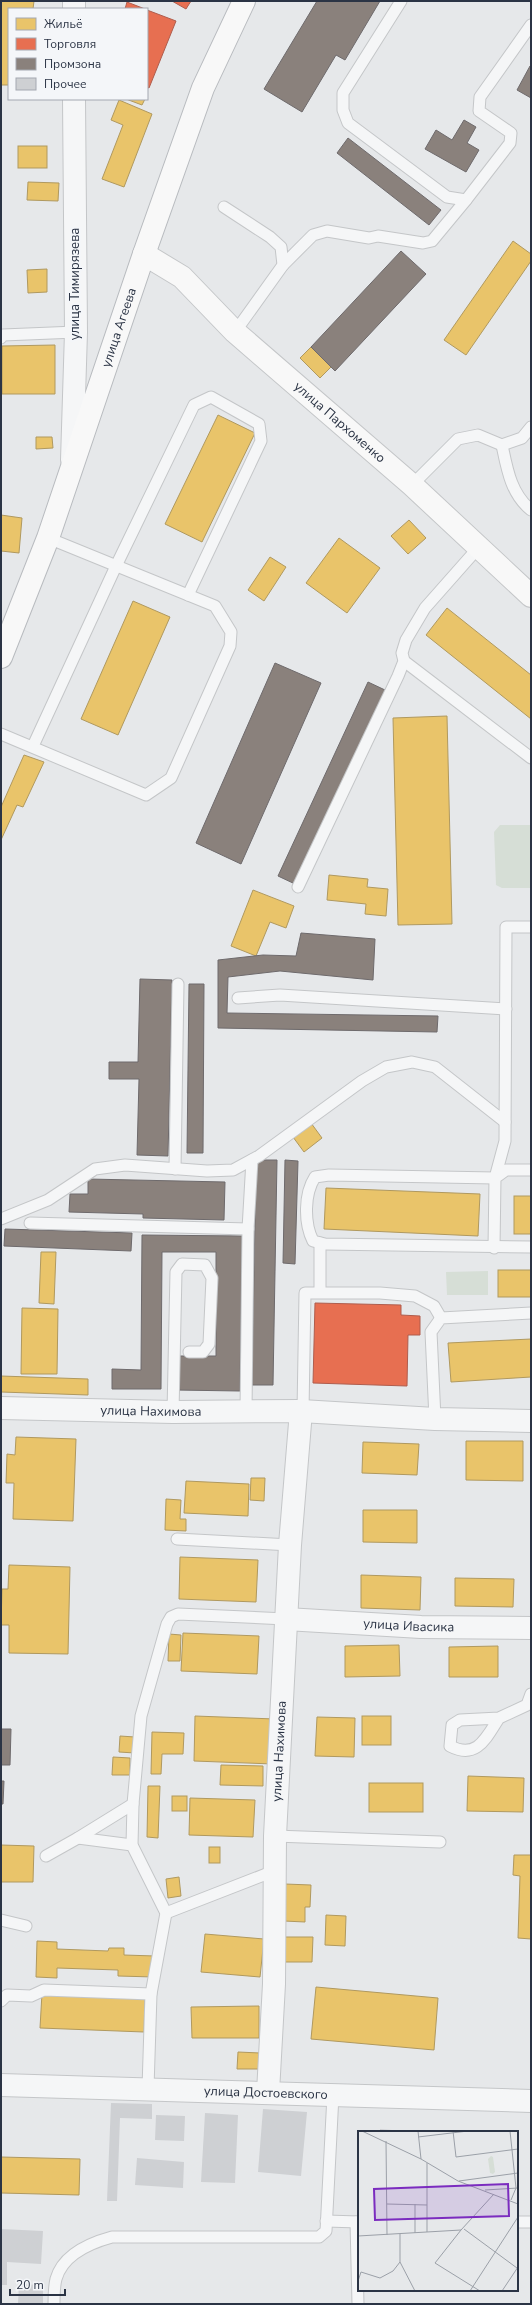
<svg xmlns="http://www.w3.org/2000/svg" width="532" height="2305" font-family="'Nunito Sans',sans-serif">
  <rect width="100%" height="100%" fill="#e6e8ea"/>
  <g fill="#d6ded6">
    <polygon points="500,825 531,825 531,888 502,888 496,885 494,832"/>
    <polygon points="488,1271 488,1295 447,1295 446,1272"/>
  </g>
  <g fill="#e9c46a" stroke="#b0995f">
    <polygon points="1,1 34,1 33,9 9,9 9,85 1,85"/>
    <polygon points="126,99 145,99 142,105"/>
    <polygon points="119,100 152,114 124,187 102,179 123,125 111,120"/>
    <rect x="18" y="146" width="29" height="22"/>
    <polygon points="28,182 59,183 58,201 27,200"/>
    <polygon points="513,241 531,254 531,261 466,355 444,340"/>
    <polygon points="47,269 47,292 28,293 27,270"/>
    <polygon points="55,345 55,394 2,394 2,346"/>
    <polygon points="311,347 331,367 320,378 300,358"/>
    <polygon points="218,415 255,433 202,542 165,524"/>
    <polygon points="36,437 52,437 53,448 36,449"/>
    <polygon points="1,515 22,518 19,553 1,551"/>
    <polygon points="409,520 426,538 408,554 391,536"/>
    <polygon points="339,538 380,568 347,613 306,583"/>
    <polygon points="270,557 286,567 264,601 248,590"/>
    <polygon points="133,601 170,617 118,735 81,719"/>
    <polygon points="447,608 531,675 531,719 426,635"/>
    <polygon points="447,716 452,924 398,925 393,718"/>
    <polygon points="24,755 44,762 23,807 17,805 1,840 1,807"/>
    <polygon points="329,875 368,879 367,887 388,889 386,916 365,914 366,904 327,900"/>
    <polygon points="253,890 294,906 286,928 270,922 256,956 231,946"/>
    <polygon points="311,1123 322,1138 304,1152 293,1137"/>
    <polygon points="326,1188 480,1194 478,1236 324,1229"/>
    <rect x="514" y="1196" width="17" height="38"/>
    <polygon points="41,1252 56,1252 54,1304 39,1303"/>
    <rect x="498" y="1270" width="33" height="27"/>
    <polygon points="22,1308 58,1309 57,1374 21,1374"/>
    <polygon points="531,1339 531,1377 451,1382 448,1343"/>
    <polygon points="1,1376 88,1379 88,1395 1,1392"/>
    <polygon points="16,1437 76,1439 73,1521 13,1519 14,1483 6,1483 7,1454 15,1455"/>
    <polygon points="466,1441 523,1441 523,1481 466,1480"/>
    <polygon points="363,1442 419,1444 417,1475 362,1473"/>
    <polygon points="251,1478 265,1478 264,1501 250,1500"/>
    <polygon points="186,1481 249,1484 248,1516 184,1513"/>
    <polygon points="166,1499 181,1500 180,1519 186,1519 186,1531 165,1530"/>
    <polygon points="363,1510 417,1510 417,1543 363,1542"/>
    <polygon points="180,1557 258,1560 256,1602 179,1599"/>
    <polygon points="9,1565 70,1567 68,1654 9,1653 9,1625 1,1625 2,1589 8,1589"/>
    <polygon points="361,1575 421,1577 420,1610 361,1608"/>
    <polygon points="455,1578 514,1579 513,1607 455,1606"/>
    <polygon points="183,1633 259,1636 257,1674 181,1671"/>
    <polygon points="169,1634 181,1635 180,1661 168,1661"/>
    <polygon points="399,1645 400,1676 345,1677 345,1646"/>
    <polygon points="498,1646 498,1677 449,1677 449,1647"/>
    <polygon points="195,1716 275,1719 273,1764 194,1761"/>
    <rect x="362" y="1716" width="29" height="29"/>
    <polygon points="317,1717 355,1718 354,1757 315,1756"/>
    <polygon points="152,1732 184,1733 183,1754 162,1754 161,1774 151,1774"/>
    <polygon points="120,1736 135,1737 135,1753 119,1752"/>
    <polygon points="113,1757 130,1758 130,1775 112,1775"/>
    <polygon points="221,1765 263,1766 263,1786 220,1785"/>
    <polygon points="468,1776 524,1778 523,1812 467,1811"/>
    <rect x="369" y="1783" width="54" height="29"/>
    <polygon points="148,1786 160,1786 158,1838 147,1837"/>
    <rect x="172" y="1796" width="15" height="15"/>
    <polygon points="190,1798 255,1800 253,1837 189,1835"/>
    <polygon points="1,1845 34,1846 33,1882 1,1882"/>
    <rect x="209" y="1847" width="11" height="16"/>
    <polygon points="514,1855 531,1855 531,1939 518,1938 520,1876 513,1875"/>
    <polygon points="179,1877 181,1896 168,1898 166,1879"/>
    <polygon points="285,1884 311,1885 310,1907 305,1907 305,1922 284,1921"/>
    <polygon points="326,1915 346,1916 345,1946 325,1945"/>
    <polygon points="205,1934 264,1939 260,1977 201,1972"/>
    <polygon points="284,1937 313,1937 312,1962 283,1962"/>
    <polygon points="37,1941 57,1942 57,1949 108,1951 109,1948 124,1948 124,1955 155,1956 154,1977 118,1976 118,1970 57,1968 57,1978 36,1977"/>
    <polygon points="316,1987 438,1998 434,2050 311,2039"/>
    <polygon points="42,1993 145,1997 144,2032 40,2028"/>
    <polygon points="259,2006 259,2038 192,2038 191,2007"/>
    <polygon points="238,2052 260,2053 259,2069 237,2069"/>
    <polygon points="1,2157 80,2159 79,2195 1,2193"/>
  </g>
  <g fill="#e76f51" stroke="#af5d4d">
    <polygon points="172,1 191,1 186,9"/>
    <polygon points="127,2 145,9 125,9"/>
    <polygon points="147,10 176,21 149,88 147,87"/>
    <polygon points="315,1303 401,1305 401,1315 420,1316 420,1335 408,1335 407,1386 313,1383"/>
  </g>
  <g fill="#8a817c" stroke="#6e6a6c">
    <polygon points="317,1 380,1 345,60 336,55 302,112 264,89"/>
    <polygon points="530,66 531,67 531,98 517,90"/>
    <polygon points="464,120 476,127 467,143 479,150 466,172 425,149 436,130 452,140"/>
    <polygon points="348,138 441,210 429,225 337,153"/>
    <polygon points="401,251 426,274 335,371 311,347"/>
    <polygon points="275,663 321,683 241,864 196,843"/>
    <polygon points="368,682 385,690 295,884 278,876"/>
    <polygon points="301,933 375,939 373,980 280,971 228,977 227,1013 438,1016 437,1032 218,1028 218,960 263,955 296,956"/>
    <polygon points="140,979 172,980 168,1156 137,1155 139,1079 109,1079 109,1062 138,1062"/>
    <polygon points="189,984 204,984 203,1153 187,1153"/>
    <polygon points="256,1160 277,1160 273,1385 252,1385"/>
    <polygon points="285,1160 298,1161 295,1264 283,1263"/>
    <polygon points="88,1179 225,1182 224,1220 143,1218 143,1214 69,1212 70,1194 88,1194"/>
    <polygon points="5,1229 132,1233 131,1251 4,1246"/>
    <polygon points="142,1235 242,1236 240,1391 175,1390 175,1356 216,1356 216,1252 162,1252 161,1389 112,1389 112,1369 141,1370"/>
    <polygon points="1,1729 11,1729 10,1765 1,1765"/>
    <polygon points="1,1781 4,1781 3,1804 1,1804"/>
  </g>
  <g fill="#ced0d3">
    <polygon points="111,2103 152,2104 152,2119 120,2118 117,2201 107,2201"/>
    <polygon points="263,2109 307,2112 301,2176 258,2172"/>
    <polygon points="205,2113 238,2115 235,2183 201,2182"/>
    <polygon points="156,2115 185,2116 184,2141 155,2140"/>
    <polygon points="380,2129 404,2131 404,2132 380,2132"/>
    <polygon points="137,2158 184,2162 183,2188 135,2185"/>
    <polygon points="1,2229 43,2231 41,2264 7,2262 7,2285 1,2285"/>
    <polygon points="19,2284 43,2285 43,2304 18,2304"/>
  </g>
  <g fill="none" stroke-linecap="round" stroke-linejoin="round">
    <g stroke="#c4c6c8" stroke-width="13">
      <g id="service">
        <polyline points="401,1 343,93 343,110 348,123 447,197 466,200 510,143 511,133 479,111 480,97 531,25"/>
        <polyline points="224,207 270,237 281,247 283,265 235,332"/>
        <polyline points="283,265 313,235 327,231 369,238 378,236 423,243 432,241 466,200"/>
        <polyline points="1,338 3,335 76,332"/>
        <path d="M502 445C507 469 511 494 531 510"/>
        <polyline points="412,485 458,439 478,435 502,445 522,438 531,427"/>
        <polyline points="404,661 531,758"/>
        <polyline points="1,734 146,795 171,778 230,646 231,632 215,606 48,538"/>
        <polyline points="33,746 116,566 194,405 211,397 259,424 261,441 188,595"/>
        <polyline points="298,887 398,676 404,661 402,653 406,640 425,608 478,548"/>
        <path d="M531 927H506L505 1141 495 1178 329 1175 315 1177C304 1194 304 1223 313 1241L325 1244 531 1247"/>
        <polyline points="238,998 280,995 506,1009"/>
        <polyline points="175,1169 178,984"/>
        <polyline points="1,1219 48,1200 95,1169 125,1165 207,1171 233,1170 259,1156 362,1081 386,1067 412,1062 435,1067 505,1122"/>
        <polyline points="30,1223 248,1229"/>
        <polyline points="494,1248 495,1178 506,1170 531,1170"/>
        <polyline points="320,1292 320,1243"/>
        <polyline points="303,1411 305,1293 380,1293 415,1296 434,1306 441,1318"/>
        <polyline points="173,1412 176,1272 182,1264 205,1265 212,1278 209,1344 203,1352 189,1352"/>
        <polyline points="246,1412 248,1229 252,1160"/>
        <polyline points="435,1419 431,1332 441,1318 531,1313"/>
        <polyline points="177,1539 290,1545"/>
        <path d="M499 1718C486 1738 477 1760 450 1746L452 1725 460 1720 499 1718 527 1705 531 1694"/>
        <polyline points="275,1836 440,1842"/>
        <polyline points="78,1838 133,1804"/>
        <polyline points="46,1856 78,1838 132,1845"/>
        <polyline points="166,1913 274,1871"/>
        <polyline points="1,1920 26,1926"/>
        <polyline points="1,2001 7,1995 31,1996 44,1990 151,1994"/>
        <polyline points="148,2088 151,1994 166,1913 132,1845 133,1804 141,1716 167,1624 171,1617 178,1614 286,1619"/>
        <polyline points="326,2221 359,2222"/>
        <polyline points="356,2222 358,2304"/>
        <polyline points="517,2222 531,2222"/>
        <path d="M54 2304C54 2296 54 2287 56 2279 63 2254 90 2243 112 2237H319L326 2231 333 2095"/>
      </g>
    </g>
    <g stroke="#c4c6c8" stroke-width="24">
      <g id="minor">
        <polyline points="74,1 74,9"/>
        <polyline points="72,460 76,332 74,99"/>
        <path id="s1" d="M1 1408 173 1412 301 1411 435 1419 531 1421"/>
        <path id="s2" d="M286 1619 421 1627 531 1628"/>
        <path id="s3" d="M1 2085 531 2101"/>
        <path id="s4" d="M268 2092 274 1984 275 1836 290 1545 301 1411"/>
      </g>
    </g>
    <g stroke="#c4c6c8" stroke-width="24">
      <g id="secondary">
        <path id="s5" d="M144 254 182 277 235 332 412 485 531 596"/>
      </g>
    </g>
    <g stroke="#b8bbbf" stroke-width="24">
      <g id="trunk">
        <path id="s6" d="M1 657 48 538 144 254 203 88 244 1"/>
      </g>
    </g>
    <use href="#service" stroke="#f5f6f7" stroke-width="11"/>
    <use href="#minor" stroke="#f5f6f7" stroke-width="22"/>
    <use href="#secondary" stroke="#f8f8f8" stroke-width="22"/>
    <use href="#trunk" stroke="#f8f8f8" stroke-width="22"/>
  </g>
  <g text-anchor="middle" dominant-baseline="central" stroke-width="4" stroke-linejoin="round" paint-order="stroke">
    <g font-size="13" fill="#2b3445" stroke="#f4f6f9">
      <text transform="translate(75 284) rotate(-90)">улица Тимирязева</text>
      <text stroke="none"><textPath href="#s6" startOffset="350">улица Агеева</textPath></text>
      <text stroke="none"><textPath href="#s5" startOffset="259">улица Пархоменко</textPath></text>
      <text stroke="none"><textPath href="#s1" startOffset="150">улица Нахимова</textPath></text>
      <text stroke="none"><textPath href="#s2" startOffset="123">улица Ивасика</textPath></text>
      <text stroke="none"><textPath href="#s4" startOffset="341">улица Нахимова</textPath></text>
      <text stroke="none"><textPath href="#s3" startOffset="265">улица Достоевского</textPath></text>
    </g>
  </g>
  <g transform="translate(358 2131)">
    <rect width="160" height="160" fill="#e6e8ea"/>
    <path d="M133 25 135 26 137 41 135 43 132 42 130 28Z" fill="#d6ded6"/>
    <path fill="none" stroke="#9ba0a8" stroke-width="1" d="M4 0 63 28M60 0 63 28 100 50 160 73M95 0 98 26 160 18M152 0 158 57 153 69M60 6 110 0M28 10 29 104M69 32V101M101 50 160 42M127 59 160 57M29 73 69 74M57 73V102M106 98 159 137M103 99 77 132 122 160M42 103V131L57 160M0 105 103 99 136 63M0 150 3 141 22 147 35 140 42 131M112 160 160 86M144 160 160 136"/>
    <path fill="#7b2cbf" fill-opacity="0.15" stroke="#7b2cbf" stroke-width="2" d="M150 53 151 85 17 89 16 58Z"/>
    <rect width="160" height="160" fill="none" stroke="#2b3445" stroke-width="2"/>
  </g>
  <rect width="532" height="2305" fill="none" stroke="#2b3445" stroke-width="4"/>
  <rect x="8" y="8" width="140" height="92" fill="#f4f6f9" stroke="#a4a8b1"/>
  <rect x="16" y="18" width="20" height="12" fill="#e9c46a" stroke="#a4a8b1"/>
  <text x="44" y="28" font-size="12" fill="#2b3445">Жильё</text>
  <rect x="16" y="38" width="20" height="12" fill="#e76f51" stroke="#a4a8b1"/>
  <text x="44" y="48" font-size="12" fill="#2b3445">Торговля</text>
  <rect x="16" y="58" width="20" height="12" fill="#8a817c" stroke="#a4a8b1"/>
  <text x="44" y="68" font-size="12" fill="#2b3445">Промзона</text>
  <rect x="16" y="78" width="20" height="12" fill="#ced0d3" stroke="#a4a8b1"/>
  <text x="44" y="88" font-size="12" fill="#2b3445">Прочее</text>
  <path d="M10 2289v6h55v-6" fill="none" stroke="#2b3445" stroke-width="2"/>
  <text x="16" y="2289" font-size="12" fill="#2b3445" stroke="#f4f6f9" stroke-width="3" paint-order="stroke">20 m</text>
</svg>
